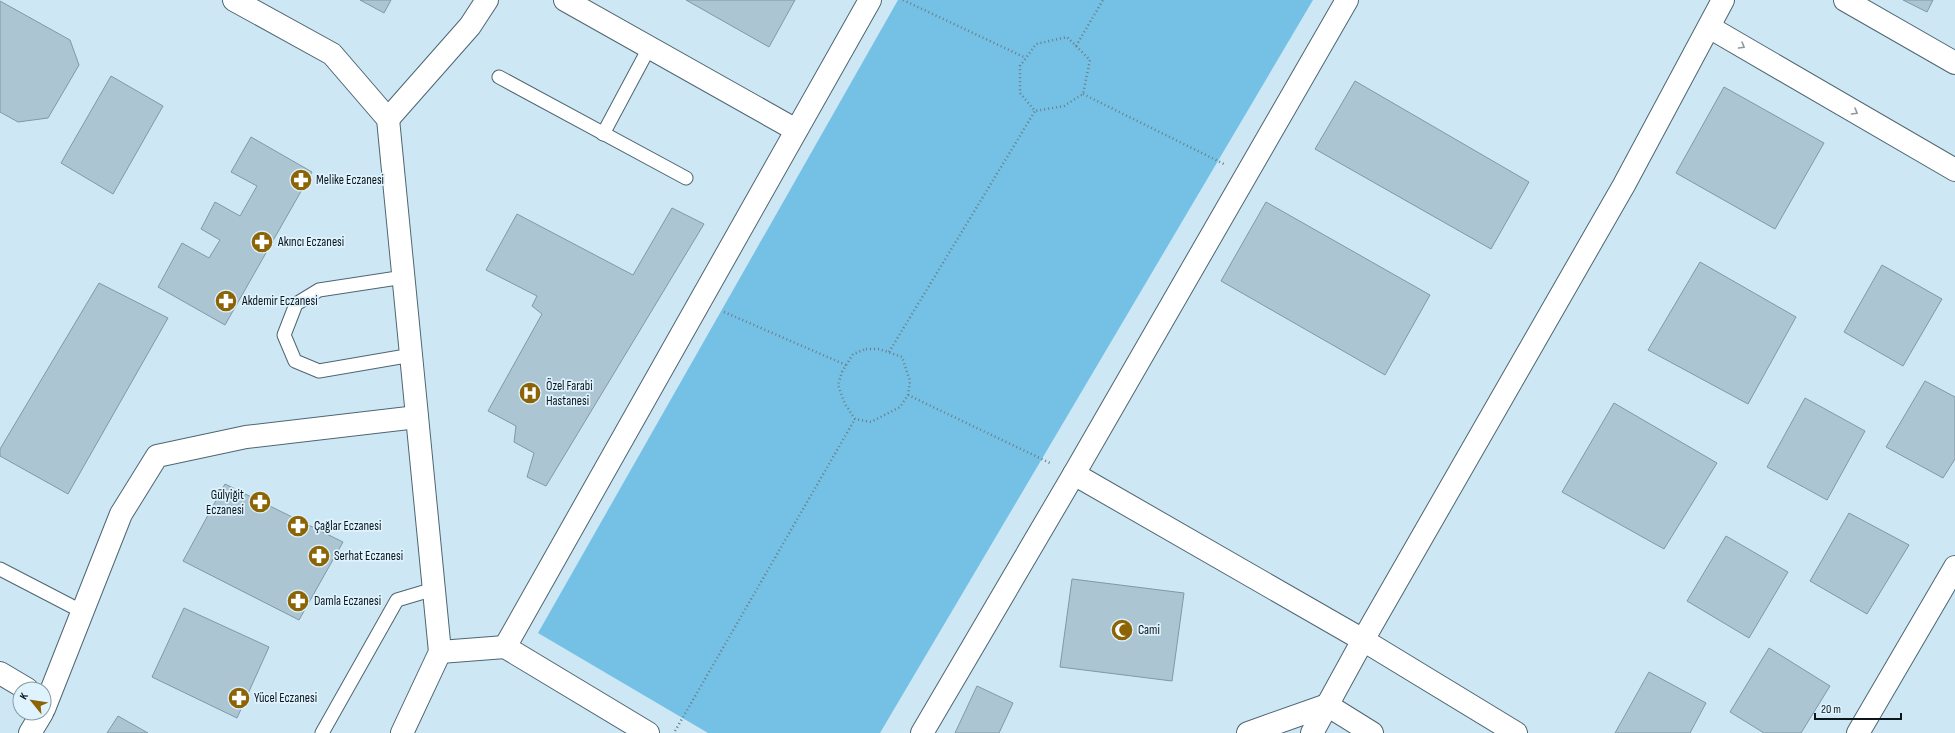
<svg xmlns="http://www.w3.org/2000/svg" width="1955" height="733" font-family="'Sofia Sans Condensed',sans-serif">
  <rect width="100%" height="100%" fill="#cde7f5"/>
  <polygon fill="#75c1e5" points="898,0 1313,0 880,733 708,733 538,633"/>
  <g fill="#acc5d3" stroke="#8199a6">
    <polygon points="360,0 391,0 384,13"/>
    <polygon points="686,0 795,0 769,47"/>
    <polygon points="1903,0 1933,0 1927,12"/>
    <polygon points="0,1 70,40 79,65 48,118 18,122 0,112"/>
    <polygon points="111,76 163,106 113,194 61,163"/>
    <polygon points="1355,81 1529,182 1491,249 1315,149"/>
    <polygon points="1724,87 1824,143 1775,229 1676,173"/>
    <polygon points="251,137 312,172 225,325 158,287 182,243 209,258 220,240 201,229 215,202 240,216 257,186 231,172"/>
    <polygon points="1266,202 1430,295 1385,375 1221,281"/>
    <polygon points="672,208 704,224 546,486 527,477 534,453 514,442 516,426 488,411 542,314 532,306 537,296 486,270 517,214 633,275"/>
    <polygon points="1700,262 1796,317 1748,404 1648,350"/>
    <polygon points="1882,265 1942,299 1903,366 1844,332"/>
    <polygon points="99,283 168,318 68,494 0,456 0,449"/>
    <polygon points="1925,381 1955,397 1955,459 1943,478 1886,447"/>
    <polygon points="1805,398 1865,431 1827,500 1767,467"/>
    <polygon points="1614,403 1717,463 1664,549 1562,492"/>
    <polygon points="225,484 343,542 299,620 183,561"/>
    <polygon points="1849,513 1909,545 1867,614 1810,581"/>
    <polygon points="1726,536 1788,572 1749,638 1687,601"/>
    <polygon points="1072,579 1184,593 1172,681 1060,667"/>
    <polygon points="184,608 269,647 237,718 152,677"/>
    <polygon points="1769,648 1830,686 1801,733 1764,733 1730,712"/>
    <polygon points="1649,672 1706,703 1690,733 1615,733"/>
    <polygon points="977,686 1013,703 999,733 955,733"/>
    <polygon points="118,716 148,733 107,733"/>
  </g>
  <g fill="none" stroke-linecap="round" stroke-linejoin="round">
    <g stroke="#4e6671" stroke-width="15">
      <g id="lane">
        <polyline points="499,77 686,178"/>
        <polyline points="603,134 649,48"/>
        <polyline points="404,277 319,290 296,304 284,335 295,361 319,371 412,355"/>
        <polyline points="0,569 81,611"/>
        <polyline points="322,733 397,600 434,589"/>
      </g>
    </g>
    <g stroke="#4e6671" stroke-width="24">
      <g id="street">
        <polyline points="234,0 332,54 388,119 440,652 402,733"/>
        <polyline points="565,0 796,130"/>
        <polyline points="1845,0 1955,63"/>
        <polyline points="1709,27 1955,170"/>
        <polyline points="388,119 470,26 487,0"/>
        <polyline points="1074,474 1363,640 1516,733"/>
        <polyline points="440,652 505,647"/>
        <polyline points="0,673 27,689"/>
        <polyline points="44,709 121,514 157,456 246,437 417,417"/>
        <polyline points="30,733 42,713"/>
        <polyline points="648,733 505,647 870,0"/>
        <polyline points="922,733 1074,474 1347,0"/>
        <polyline points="1248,733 1327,705 1372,733"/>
        <polyline points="1312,733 1363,640 1624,185 1723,0"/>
      </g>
    </g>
    <g stroke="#4e6671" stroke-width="24">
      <polyline id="secondary" points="1858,733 1955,567"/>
    </g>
    <g stroke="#6b7c86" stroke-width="2.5" stroke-dasharray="1 3" stroke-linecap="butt">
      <polyline points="903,0 1026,58"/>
      <polyline points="1076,46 1103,0"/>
      <polyline points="1083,94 1224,164"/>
      <polyline points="724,312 846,365"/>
      <polygon points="866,349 879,349 902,357 910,381 908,395 900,407 871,422 855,419 845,404 838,385 842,372 853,354"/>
      <polyline points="889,352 1035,111 1020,93 1020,66 1036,44 1067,37 1090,60 1083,94 1064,106 1035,111"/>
      <polyline points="908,395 1050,463"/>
      <polyline points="675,731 855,419"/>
    </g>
    <use href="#lane" stroke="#fff" stroke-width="13"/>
    <use href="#street" stroke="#fff" stroke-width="22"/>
    <use href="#secondary" stroke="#fff" stroke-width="22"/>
  </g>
  <defs><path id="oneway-chevron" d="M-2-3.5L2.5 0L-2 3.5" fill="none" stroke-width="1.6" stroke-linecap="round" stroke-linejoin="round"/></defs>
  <g stroke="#929698">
    <use href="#oneway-chevron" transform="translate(1742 46) rotate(30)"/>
    <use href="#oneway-chevron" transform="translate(1855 112) rotate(30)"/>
  </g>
  <defs>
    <g id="pharmacy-disc" transform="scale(1.15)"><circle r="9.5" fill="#8c6405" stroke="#def3fe"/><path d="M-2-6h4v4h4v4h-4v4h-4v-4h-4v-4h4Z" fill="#fff"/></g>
    <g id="hospital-disc" transform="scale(1.15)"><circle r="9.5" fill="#8c6405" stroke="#def3fe"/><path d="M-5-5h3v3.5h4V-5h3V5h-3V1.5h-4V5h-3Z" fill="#fff"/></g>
    <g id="mosque-disc" transform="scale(1.15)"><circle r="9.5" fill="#8c6405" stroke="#def3fe"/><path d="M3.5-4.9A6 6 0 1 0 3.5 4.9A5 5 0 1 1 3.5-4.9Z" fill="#fff"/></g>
  </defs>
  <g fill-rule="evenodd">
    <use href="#pharmacy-disc" x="301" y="180"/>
    <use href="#pharmacy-disc" x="262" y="242"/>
    <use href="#pharmacy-disc" x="226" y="301"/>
    <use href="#hospital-disc" x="530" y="393"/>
    <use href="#pharmacy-disc" x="260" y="502"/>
    <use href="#pharmacy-disc" x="298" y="526"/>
    <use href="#pharmacy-disc" x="319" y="556"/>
    <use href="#pharmacy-disc" x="298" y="601"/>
    <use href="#mosque-disc" x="1122" y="630"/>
    <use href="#pharmacy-disc" x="239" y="698"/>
  </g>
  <g text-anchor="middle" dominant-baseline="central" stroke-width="3.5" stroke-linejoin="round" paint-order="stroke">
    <g font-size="13" fill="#0d161b" stroke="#def3fe" text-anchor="start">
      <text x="316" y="180">Melike Eczanesi</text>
      <text x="278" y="242">Akıncı Eczanesi</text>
      <text x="242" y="301">Akdemir Eczanesi</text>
      <text x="546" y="386">Özel Farabi<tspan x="546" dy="15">Hastanesi</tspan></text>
      <text x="244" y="495" text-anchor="end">Gülyiğit<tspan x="244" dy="15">Eczanesi</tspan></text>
      <text x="314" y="526">Çağlar Eczanesi</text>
      <text x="334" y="556">Serhat Eczanesi</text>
      <text x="314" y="601">Damla Eczanesi</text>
      <text x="1138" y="630">Cami</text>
      <text x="254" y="698">Yücel Eczanesi</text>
    </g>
  </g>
  <g transform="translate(32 701) rotate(300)"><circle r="19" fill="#def3fe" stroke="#8a9ba3"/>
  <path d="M0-3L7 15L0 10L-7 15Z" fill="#8c6405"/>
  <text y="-6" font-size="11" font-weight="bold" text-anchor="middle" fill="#0d161b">K</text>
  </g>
  <path d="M1815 713v6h86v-6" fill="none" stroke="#0d161b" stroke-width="2"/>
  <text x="1821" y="713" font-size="12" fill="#0d161b" stroke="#def3fe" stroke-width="3" paint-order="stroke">20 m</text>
</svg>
